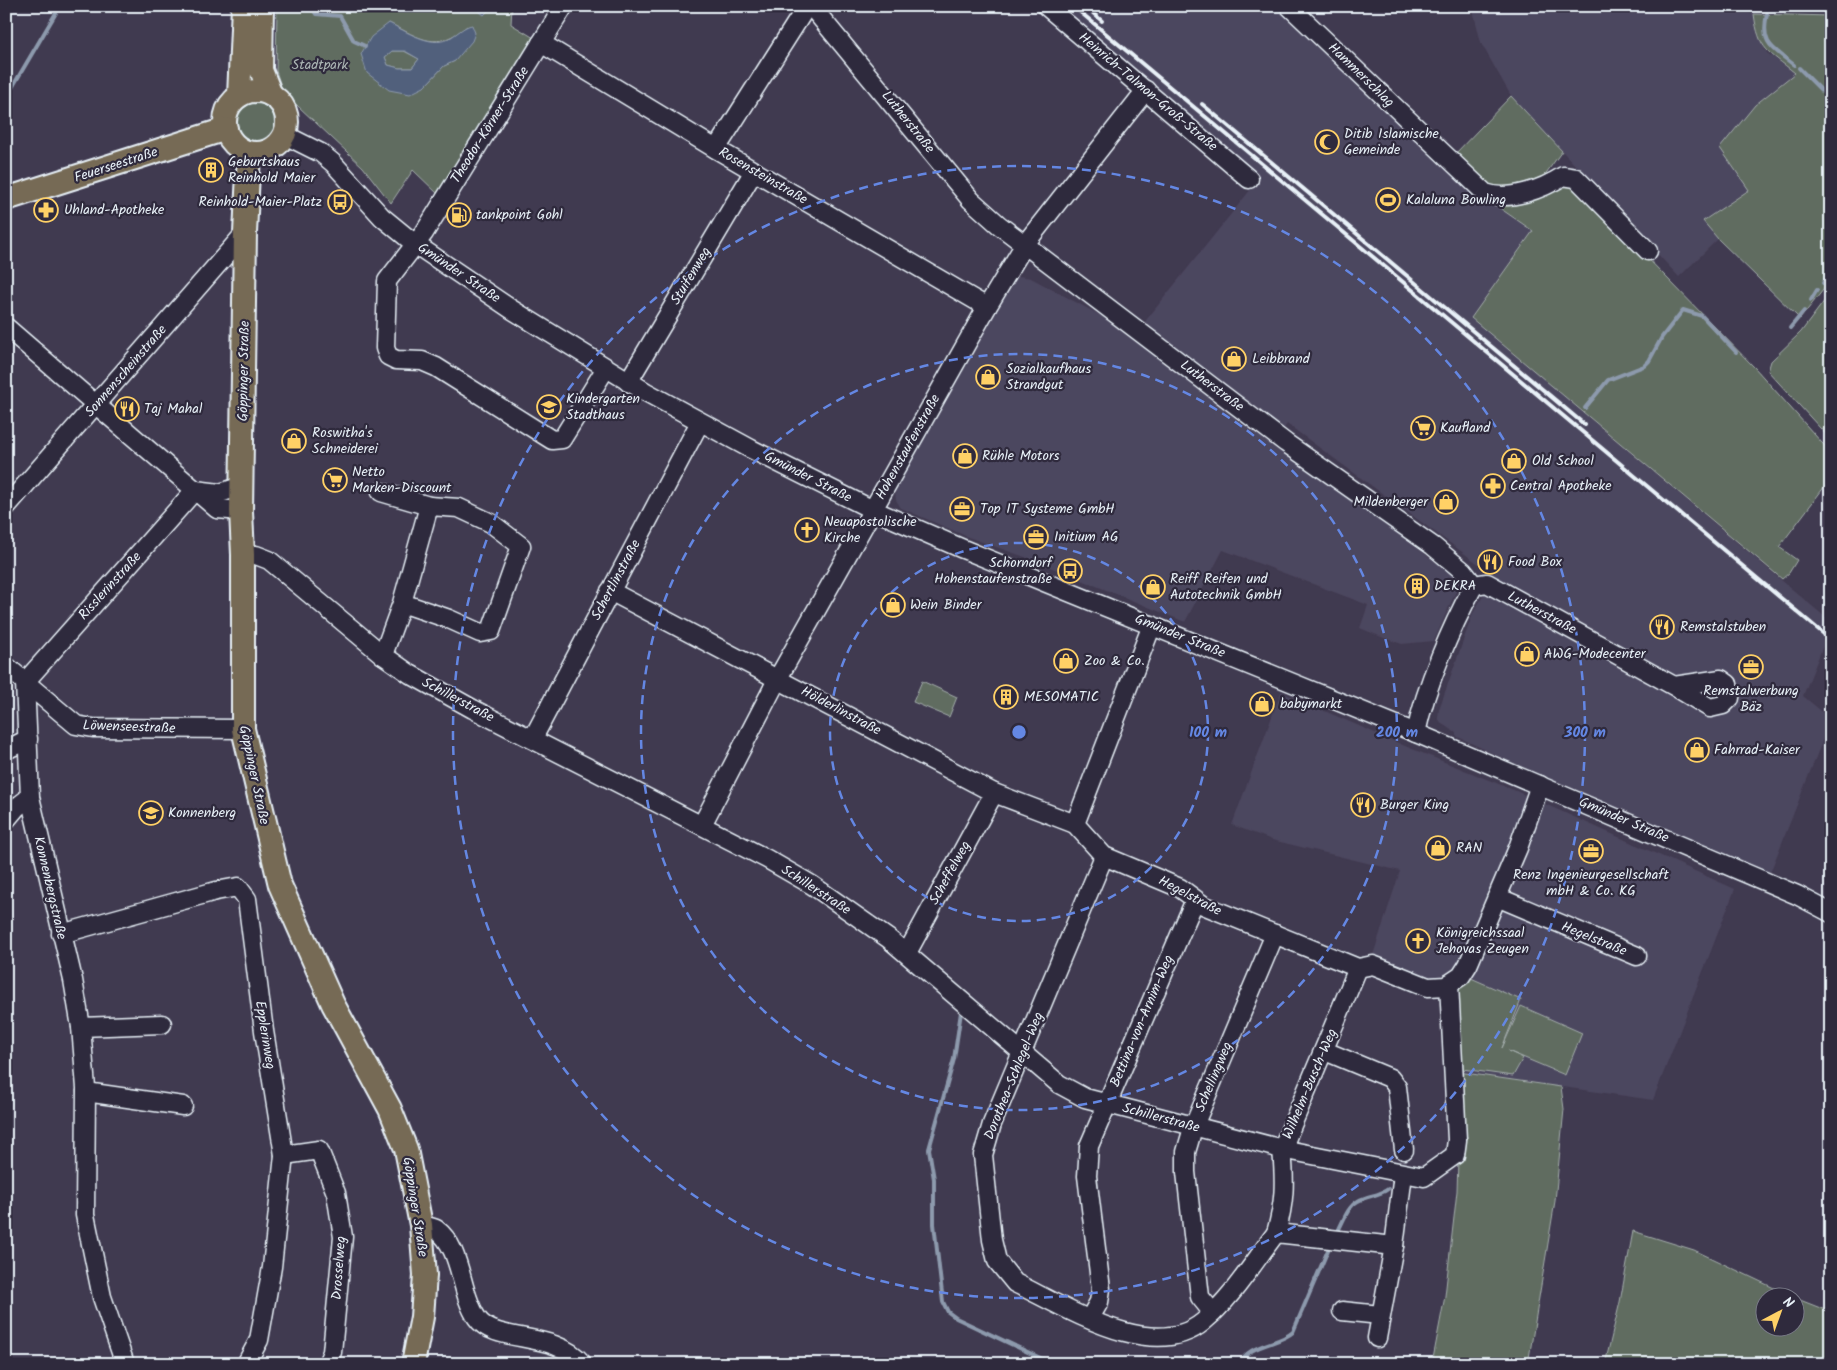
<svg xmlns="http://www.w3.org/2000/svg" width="1837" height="1370" font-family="Kalam,sans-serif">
  <rect width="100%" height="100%" fill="#403a50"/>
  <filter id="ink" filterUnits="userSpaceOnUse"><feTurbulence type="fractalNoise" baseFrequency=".02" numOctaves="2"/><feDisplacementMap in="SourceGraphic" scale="10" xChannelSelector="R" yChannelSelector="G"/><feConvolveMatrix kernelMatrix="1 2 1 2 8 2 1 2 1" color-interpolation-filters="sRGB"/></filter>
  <g filter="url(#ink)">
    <g fill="#4c465e">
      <polygon points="1062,6 1286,6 1488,200 1533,231 1471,318 1831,622 1831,652 1823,646 1803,696 1831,719 1770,873 1511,762 1456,736 1456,733 1442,724 1438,718 1439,709 1473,613 1495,576 1287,424 1274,443 1452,574 1456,581 1456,591 1434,641 1402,644 1384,638 1360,628 1368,605 1223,550 1185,622 1025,557 968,537 901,508 896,500 895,489 1009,281 1019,276 1031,278 1135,334 1259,179 1154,85"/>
      <polygon points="1472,6 1697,6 1754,14 1757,34 1767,53 1795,73 1755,105 1749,190 1703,221 1718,239 1679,277 1511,96 1481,43"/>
      <polygon points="1281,692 1405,746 1516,791 1735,889 1653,1100 1458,1072 1443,999 1373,955 1400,871 1272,840 1232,825"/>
    </g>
    <g fill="#606c61" stroke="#a4aeac" fill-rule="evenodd">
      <path d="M277 6H476V9L512 6 511 24 534 38 439 195 413 170 391 203 363 167 283 92 276 71ZM389 23C422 39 436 52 467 26L455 61 444 66 424 87 361 54Z"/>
      <path d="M1754 14 1831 16V280L1800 319 1718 239 1703 221 1749 190 1720 148 1755 105 1795 73C1768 51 1759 51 1754 14Z"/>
      <polygon points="392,51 404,51 419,59 412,68 399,68 388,65 385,57"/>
      <polygon points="1511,96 1562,151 1539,183 1513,188 1490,188 1453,156"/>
      <circle cx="257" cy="120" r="21"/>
      <polygon points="1563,186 1577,186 1755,368 1831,453 1831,478 1779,547 1797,560 1789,573 1782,579 1471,318 1533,231 1488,200"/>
      <polygon points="1831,292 1831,440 1768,371 1771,361 1801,332"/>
      <polygon points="922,681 957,697 949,717 913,702"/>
      <polygon points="1471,978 1521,1000 1502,1048 1521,1006 1582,1033 1565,1075 1508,1051 1523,1058 1513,1076 1455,1068 1457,989"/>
      <polygon points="1458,1072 1561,1087 1564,1109 1555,1201 1528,1364 1432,1364 1445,1296 1457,1191 1458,1161 1465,1152 1467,1137 1459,1115"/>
      <polygon points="1633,1231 1694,1250 1793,1297 1764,1298 1764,1328 1794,1328 1795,1298 1828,1311 1831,1307 1831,1364 1605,1364 1620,1302"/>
    </g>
    <g fill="#51607b" stroke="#8d9aad" fill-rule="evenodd">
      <polygon points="476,6 493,6 484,15 476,9"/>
      <path d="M389 23C405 31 431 48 448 39 456 35 464 26 472 25L475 33 472 41 455 61 444 66 424 87 410 94 389 90 367 73 361 54 371 37ZM392 51H405L419 59 412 68H399L388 65 385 57Z"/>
    </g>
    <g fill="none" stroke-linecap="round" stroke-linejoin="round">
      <g stroke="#8d9aad" stroke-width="4">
        <polyline points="311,6 316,14 340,16 354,41 365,46"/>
        <path d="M1767 14C1760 45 1773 48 1794 65"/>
        <polyline points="1799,68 1831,100"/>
        <polyline points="6,98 60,6"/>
        <polyline points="1823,283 1831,273"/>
        <polyline points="1811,300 1817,290"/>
        <polyline points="1790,328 1804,311"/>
        <polyline points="1585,408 1608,380 1644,366 1649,361 1662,337 1683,310 1702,316 1736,352"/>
        <polyline points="961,1012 954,1059 929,1149 934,1179 934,1224 943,1302 948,1312 956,1318 1053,1364"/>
        <path d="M1338 1231C1343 1222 1348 1206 1358 1201 1368 1195 1379 1196 1388 1189"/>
        <path d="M1240 1364C1247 1344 1279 1345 1293 1332L1328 1250"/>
      </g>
      <g stroke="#e8f1f8" stroke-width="21">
        <g id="minor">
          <polyline points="564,6 424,233 387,281 385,348 388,356 396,360 422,361 436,367 552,440 562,439 606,368"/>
          <polyline points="811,6 971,200 999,225 1286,443 1433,546 1463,571 1474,585 1487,583 1674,686 1710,708 1723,705 1730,698 1728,684 1721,679 1674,686"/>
          <polyline points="1046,6 1249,179"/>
          <path d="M1289 6 1485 193C1509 202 1543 189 1563 176L1576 178 1648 251"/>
          <polyline points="541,43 716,149 987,307"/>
          <polyline points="285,135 321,153 333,163 382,217 415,244 511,309 646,392 751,449 873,510 963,549 1416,733 1797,895 1831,913"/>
          <polyline points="716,149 807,6"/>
          <polyline points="6,327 217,509 241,511"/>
          <polyline points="628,382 754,171"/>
          <polyline points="195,490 220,493 242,486"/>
          <polyline points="381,492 429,506"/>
          <polyline points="6,507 245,233"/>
          <polyline points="243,555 256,555 269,560 383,655 410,674 473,709 767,859 812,885 889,939 1059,1084 1085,1098 1282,1149 1424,1177 1455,1155 1457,1140 1449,984"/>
          <polyline points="610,591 994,793 1075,824 1104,856 1180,888 1203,905 1358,968 1373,965 1428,987 1446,986 1461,976 1468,965 1518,848 1540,785"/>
          <polyline points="383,655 402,603 429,506 459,508 491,523 521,546 491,631 480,633 449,619 402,603"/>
          <polyline points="6,666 76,725 93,728 243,729"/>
          <polyline points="25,682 30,797 73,980 81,1027 86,1088 85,1215 102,1297 125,1364"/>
          <polyline points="25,682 195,490"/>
          <path d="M1416 733C1426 685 1451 628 1474 585"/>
          <polyline points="533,738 700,422"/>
          <polyline points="6,750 28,739"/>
          <polyline points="6,820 17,807 30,797"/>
          <polyline points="1075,824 1152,625"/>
          <polyline points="702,825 778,678 987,307 1025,244 1146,90"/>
          <path d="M1104 856 992 1124 983 1155 992 1240 997 1261 1015 1283C1064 1306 1152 1364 1203 1322 1232 1298 1253 1263 1276 1233L1394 1246"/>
          <polyline points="1497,897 1637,956"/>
          <polyline points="61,934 216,891 238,887 247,899 264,1031 284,1155 272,1267 259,1340 246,1364"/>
          <polyline points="907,953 994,793"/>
          <polyline points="81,1027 162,1024"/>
          <polyline points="1325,1051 1390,1078 1397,1087 1404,1150"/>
          <polyline points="86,1092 183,1106"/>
          <polyline points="284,1155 319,1150 336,1193 343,1237 332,1352 327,1364"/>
          <path d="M421 1225C425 1226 432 1227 436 1229 463 1249 459 1292 477 1318 495 1345 553 1329 583 1364"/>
          <path d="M1276 1233C1285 1201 1285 1183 1282 1149L1358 968"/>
          <polyline points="1342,1311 1380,1315"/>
          <polyline points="1213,1313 1200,1297 1186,1172 1186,1152 1193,1128 1275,934"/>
          <polyline points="1090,1318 1099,1302 1101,1289 1087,1176 1089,1146 1195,900"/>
          <polyline points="1377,1338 1394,1246 1403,1174"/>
        </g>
      </g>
      <g stroke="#e8f1f8" stroke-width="26">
        <g id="major">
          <polyline points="262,6 261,70 271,95"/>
          <circle cx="256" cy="122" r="31"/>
          <polyline points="239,96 243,6"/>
          <polyline points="249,153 245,233 241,511 243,555 243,729 280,885 333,1004 390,1109 406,1149 421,1225 425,1275 422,1317 413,1364"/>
          <polyline points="6,199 226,129"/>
        </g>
      </g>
      <use href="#minor" stroke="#2f2a3d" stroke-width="18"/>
      <use href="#major" stroke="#766a55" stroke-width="22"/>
      <g stroke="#e8f1f8" stroke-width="4">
        <polyline points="1073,6 1831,640"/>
        <polyline points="1085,6 1102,21"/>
        <polyline points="1202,104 1585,425"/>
      </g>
    </g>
  </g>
  <g fill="none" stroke="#6487e3" stroke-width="2.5" stroke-dasharray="9 6">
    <circle cx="1019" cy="732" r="189"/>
    <circle cx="1019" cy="732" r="378"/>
    <circle cx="1019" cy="732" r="566"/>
  </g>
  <defs>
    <g id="mosque-ring" transform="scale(1.25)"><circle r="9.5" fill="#2f2a3d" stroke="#ffd166" stroke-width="1.5"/><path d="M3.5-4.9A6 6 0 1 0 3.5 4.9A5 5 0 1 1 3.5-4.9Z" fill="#ffd166"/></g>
    <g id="building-ring" transform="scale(1.25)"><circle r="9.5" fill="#2f2a3d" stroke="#ffd166" stroke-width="1.5"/><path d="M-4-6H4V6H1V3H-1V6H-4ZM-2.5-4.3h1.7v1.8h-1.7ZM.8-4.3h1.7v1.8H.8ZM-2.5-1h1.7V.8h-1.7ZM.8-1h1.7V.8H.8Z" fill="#ffd166"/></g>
    <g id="stadium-ring" transform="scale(1.25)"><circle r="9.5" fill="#2f2a3d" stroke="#ffd166" stroke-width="1.5"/><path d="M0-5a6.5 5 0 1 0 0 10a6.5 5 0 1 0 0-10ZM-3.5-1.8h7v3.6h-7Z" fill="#ffd166"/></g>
    <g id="bus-ring" transform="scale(1.25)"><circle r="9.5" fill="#2f2a3d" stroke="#ffd166" stroke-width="1.5"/><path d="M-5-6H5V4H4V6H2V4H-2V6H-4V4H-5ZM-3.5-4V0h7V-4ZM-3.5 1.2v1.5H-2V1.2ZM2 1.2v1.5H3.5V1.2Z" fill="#ffd166"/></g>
    <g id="pharmacy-ring" transform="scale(1.25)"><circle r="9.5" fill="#2f2a3d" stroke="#ffd166" stroke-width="1.5"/><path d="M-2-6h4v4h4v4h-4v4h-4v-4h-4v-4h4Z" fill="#ffd166"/></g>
    <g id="fuel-ring" transform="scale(1.25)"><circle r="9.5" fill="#2f2a3d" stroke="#ffd166" stroke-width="1.5"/><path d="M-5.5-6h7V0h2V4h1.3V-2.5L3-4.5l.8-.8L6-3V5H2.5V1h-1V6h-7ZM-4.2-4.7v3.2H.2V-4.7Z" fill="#ffd166"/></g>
    <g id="shop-ring" transform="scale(1.25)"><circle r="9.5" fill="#2f2a3d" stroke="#ffd166" stroke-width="1.5"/><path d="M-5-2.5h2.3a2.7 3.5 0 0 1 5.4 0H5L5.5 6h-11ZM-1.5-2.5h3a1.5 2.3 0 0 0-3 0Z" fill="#ffd166"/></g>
    <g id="school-ring" transform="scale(1.25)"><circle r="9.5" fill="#2f2a3d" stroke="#ffd166" stroke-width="1.5"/><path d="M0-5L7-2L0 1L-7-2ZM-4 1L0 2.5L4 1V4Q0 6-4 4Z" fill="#ffd166"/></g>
    <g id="restaurant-ring" transform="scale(1.25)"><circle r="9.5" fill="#2f2a3d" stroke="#ffd166" stroke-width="1.5"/><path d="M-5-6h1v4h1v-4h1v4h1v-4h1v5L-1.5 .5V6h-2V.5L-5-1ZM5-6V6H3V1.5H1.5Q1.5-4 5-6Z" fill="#ffd166"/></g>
    <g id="supermarket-ring" transform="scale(1.25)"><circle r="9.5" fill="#2f2a3d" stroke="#ffd166" stroke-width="1.5"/><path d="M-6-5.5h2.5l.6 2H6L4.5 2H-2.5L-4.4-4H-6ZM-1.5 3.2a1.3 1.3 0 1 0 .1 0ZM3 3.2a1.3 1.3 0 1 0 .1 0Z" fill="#ffd166"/></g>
    <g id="office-ring" transform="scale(1.25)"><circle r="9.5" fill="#2f2a3d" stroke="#ffd166" stroke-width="1.5"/><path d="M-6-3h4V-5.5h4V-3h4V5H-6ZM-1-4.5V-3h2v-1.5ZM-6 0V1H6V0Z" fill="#ffd166"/></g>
    <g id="church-ring" transform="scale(1.25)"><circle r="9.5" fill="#2f2a3d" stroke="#ffd166" stroke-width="1.5"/><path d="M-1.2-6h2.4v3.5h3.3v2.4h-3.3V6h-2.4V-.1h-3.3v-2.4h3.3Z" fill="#ffd166"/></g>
  </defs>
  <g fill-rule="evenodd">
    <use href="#mosque-ring" x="1327" y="142"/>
    <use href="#building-ring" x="211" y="170"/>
    <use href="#stadium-ring" x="1388" y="200"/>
    <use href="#bus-ring" x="340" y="202"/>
    <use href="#pharmacy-ring" x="46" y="210"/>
    <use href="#fuel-ring" x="459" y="215"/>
    <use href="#shop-ring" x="1234" y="359"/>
    <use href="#shop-ring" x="988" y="377"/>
    <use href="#school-ring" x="549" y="407"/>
    <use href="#restaurant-ring" x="127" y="409"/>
    <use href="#supermarket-ring" x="1423" y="428"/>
    <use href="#shop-ring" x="294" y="441"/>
    <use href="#shop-ring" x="965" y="456"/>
    <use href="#shop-ring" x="1514" y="461"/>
    <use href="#supermarket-ring" x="335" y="480"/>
    <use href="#pharmacy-ring" x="1493" y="486"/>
    <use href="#shop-ring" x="1446" y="502"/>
    <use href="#office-ring" x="962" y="509"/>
    <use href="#church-ring" x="807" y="530"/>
    <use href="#office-ring" x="1036" y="537"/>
    <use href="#restaurant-ring" x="1490" y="562"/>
    <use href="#bus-ring" x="1070" y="571"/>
    <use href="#building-ring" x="1417" y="586"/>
    <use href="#shop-ring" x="1153" y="587"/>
    <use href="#shop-ring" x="893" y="605"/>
    <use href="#restaurant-ring" x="1662" y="627"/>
    <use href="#shop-ring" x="1527" y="654"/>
    <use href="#shop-ring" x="1066" y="661"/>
    <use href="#office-ring" x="1751" y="667"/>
    <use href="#building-ring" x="1006" y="697"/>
    <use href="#shop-ring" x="1262" y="704"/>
    <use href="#shop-ring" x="1697" y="750"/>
    <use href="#restaurant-ring" x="1363" y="805"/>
    <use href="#school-ring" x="151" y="813"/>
    <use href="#shop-ring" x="1438" y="848"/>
    <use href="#office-ring" x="1591" y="851"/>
    <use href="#church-ring" x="1418" y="941"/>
  </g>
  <g text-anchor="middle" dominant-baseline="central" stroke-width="4.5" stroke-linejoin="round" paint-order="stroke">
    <g font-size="14" fill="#abb5b4" stroke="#2f2a3d">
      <text x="320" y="65">Stadtpark</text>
    </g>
    <g font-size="14" fill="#e8f1f8" stroke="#2f2a3d">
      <text transform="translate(1361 75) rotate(44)">Hammerschlag</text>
      <text transform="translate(1148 92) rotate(40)">Heinrich-Talmon-Groß-Straße</text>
      <text transform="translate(908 122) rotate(51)">Lutherstraße</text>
      <text transform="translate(490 125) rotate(-58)">Theodor-Körner-Straße</text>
      <text transform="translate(116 165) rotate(-18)">Feuerseestraße</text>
      <text transform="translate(763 176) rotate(30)">Rosensteinstraße</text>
      <text transform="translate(459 273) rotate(34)">Gmünder Straße</text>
      <text transform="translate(691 276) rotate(-59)">Stuifenweg</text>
      <text transform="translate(126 371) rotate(-49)">Sonnenscheinstraße</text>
      <text transform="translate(244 371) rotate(-89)">Göppinger Straße</text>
      <text transform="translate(1212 386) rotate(37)">Lutherstraße</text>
      <text transform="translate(908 447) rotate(-61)">Hohenstaufenstraße</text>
      <text transform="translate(808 477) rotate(27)">Gmünder Straße</text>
      <text transform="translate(616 580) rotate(-62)">Schertlinstraße</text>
      <text transform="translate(110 586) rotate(-48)">Risslerinstraße</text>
      <text transform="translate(1542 613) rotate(28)">Lutherstraße</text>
      <text transform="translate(1180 636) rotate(22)">Gmünder Straße</text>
      <text transform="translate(458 700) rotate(28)">Schillerstraße</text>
      <text transform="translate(841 711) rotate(28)">Hölderlinstraße</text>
      <text transform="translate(129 727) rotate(2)">Löwenseestraße</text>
      <text transform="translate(254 775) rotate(78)">Göppinger Straße</text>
      <text transform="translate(1624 820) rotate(23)">Gmünder Straße</text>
      <text transform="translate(950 873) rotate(-61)">Scheffelweg</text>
      <text transform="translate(50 888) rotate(77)">Konnenbergstraße</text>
      <text transform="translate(816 890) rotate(33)">Schillerstraße</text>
      <text transform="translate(1190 896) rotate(28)">Hegelstraße</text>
      <text transform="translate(1594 939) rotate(22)">Hegelstraße</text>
      <text transform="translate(1142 1021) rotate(-67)">Bettina-von-Arnim-Weg</text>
      <text transform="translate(265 1035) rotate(81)">Epplerinweg</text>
      <text transform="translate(1014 1076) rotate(-68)">Dorothea-Schlegel-Weg</text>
      <text transform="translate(1214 1077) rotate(-67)">Schellingweg</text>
      <text transform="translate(1310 1084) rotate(-67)">Wilhelm-Busch-Weg</text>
      <text transform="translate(1161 1118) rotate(15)">Schillerstraße</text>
      <text transform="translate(415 1207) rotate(81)">Göppinger Straße</text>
      <text transform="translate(339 1268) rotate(-86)">Drosselweg</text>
    </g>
    <g font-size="14" fill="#e8f1f8" stroke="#2f2a3d" text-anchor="start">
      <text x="1344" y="134">Ditib Islamische<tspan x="1344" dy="16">Gemeinde</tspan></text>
      <text x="228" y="162">Geburtshaus<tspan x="228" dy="16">Reinhold Maier</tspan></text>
      <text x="1406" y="200">Kalaluna Bowling</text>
      <text x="322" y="202" text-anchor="end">Reinhold-Maier-Platz</text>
      <text x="64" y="210">Uhland-Apotheke</text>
      <text x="476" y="215">tankpoint Gohl</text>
      <text x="1252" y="359">Leibbrand</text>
      <text x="1006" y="369">Sozialkaufhaus<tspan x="1006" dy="16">Strandgut</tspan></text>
      <text x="566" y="399">Kindergarten<tspan x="566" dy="16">Stadthaus</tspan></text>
      <text x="144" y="409">Taj Mahal</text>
      <text x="1440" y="428">Kaufland</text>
      <text x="312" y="433">Roswitha's<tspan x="312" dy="16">Schneiderei</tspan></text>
      <text x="982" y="456">Rühle Motors</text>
      <text x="1532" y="461">Old School</text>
      <text x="352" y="472">Netto<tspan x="352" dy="16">Marken-Discount</tspan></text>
      <text x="1510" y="486">Central Apotheke</text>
      <text x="1428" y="502" text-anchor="end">Mildenberger</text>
      <text x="980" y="509">Top IT Systeme GmbH</text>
      <text x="824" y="522">Neuapostolische<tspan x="824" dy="16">Kirche</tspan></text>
      <text x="1054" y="537">Initium AG</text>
      <text x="1508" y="562">Food Box</text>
      <text x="1052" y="563" text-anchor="end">Schorndorf<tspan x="1052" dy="16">Hohenstaufenstraße</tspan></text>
      <text x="1170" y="579">Reiff Reifen und<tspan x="1170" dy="16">Autotechnik GmbH</tspan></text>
      <text x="1434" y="586">DEKRA</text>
      <text x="910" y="605">Wein Binder</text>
      <text x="1680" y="627">Remstalstuben</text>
      <text x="1544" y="654">AWG-Modecenter</text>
      <text x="1084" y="661">Zoo &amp; Co.</text>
      <text x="1751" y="691" text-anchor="middle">Remstalwerbung<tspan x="1751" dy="16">Bäz</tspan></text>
      <text x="1024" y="697">MESOMATIC</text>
      <text x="1280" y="704">babymarkt</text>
      <text x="1714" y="750">Fahrrad-Kaiser</text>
      <text x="1380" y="805">Burger King</text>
      <text x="168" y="813">Konnenberg</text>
      <text x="1456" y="848">RAN</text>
      <text x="1591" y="875" text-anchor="middle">Renz Ingenieurgesellschaft<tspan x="1591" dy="16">mbH &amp; Co. KG</tspan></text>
      <text x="1436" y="933">Königreichssaal<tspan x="1436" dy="16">Jehovas Zeugen</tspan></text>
    </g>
  </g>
  <circle cx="1019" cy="732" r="8" fill="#6487e3" stroke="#2f2a3d" stroke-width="2.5"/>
  <g font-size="15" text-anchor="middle" font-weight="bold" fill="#6487e3" stroke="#2f2a3d" stroke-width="4.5" stroke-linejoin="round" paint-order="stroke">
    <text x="1208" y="737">100 m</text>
    <text x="1397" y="737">200 m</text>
    <text x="1585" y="737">300 m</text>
  </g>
  <rect width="1837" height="1370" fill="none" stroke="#2f2a3d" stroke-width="25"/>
  <rect x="12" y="12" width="1812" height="1345" fill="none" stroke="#e8f1f8" stroke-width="2" filter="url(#ink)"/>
  <g transform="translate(1780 1312) rotate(41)"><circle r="24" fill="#2f2a3d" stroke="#797a88"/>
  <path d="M0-4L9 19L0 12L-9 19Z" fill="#ffd166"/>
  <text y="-8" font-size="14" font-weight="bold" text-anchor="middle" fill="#e8f1f8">N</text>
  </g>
</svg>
